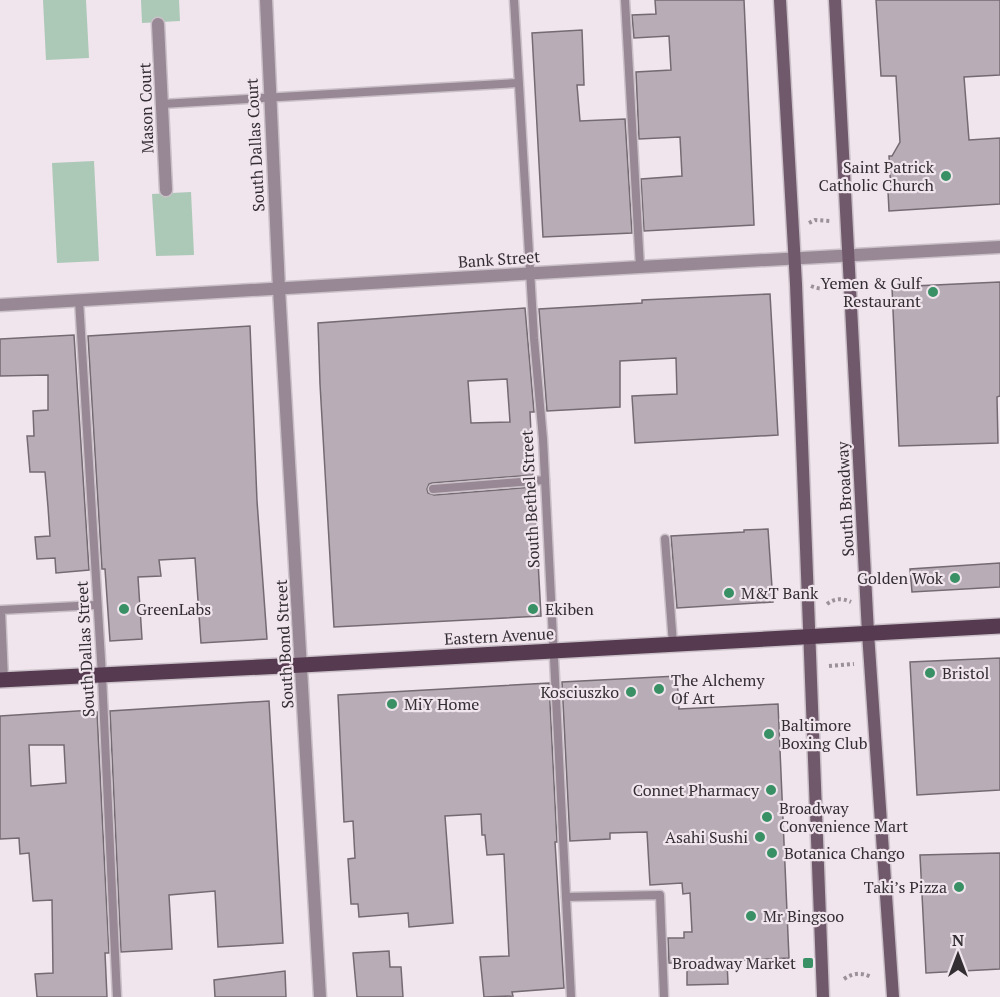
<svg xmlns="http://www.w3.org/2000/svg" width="1000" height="997" font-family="'PT Serif',serif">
  <rect width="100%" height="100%" fill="#f0e4ed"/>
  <g fill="#acc8b7">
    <polygon points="43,0 86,0 89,58 46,60"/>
    <polygon points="141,0 179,0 180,21 142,23"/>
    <polygon points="94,161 99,261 57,263 52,163"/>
    <polygon points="191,192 194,255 156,256 152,194"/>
  </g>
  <g fill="#b8adb6" stroke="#746a72" stroke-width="1.5" fill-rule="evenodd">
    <polygon points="655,0 744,0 754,225 644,231 641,179 682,176 680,137 639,139 636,72 671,70 669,36 634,38 632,15 656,14"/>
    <polygon points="876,0 1000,0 1000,75 964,77 969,140 1000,138 1000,204 889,211 888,191 891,191 889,156 892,156 900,142 896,76 881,76"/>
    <polygon points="582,30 584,85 577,85 580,121 625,119 632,233 543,237 532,33"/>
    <polygon points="1000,282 1000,396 997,397 998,443 899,446 892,287"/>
    <polygon points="770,294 778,435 635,443 632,396 677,394 676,358 620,361 620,407 547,411 539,309 642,303 642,300"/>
    <path d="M525 308 534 412H530L533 475 432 483 429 484 427 489 428 493 434 495 534 487 541 616 334 627 320 384 318 323ZM507 379 510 422 471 423 468 381Z"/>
    <polygon points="250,326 257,501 267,639 201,643 195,558 159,560 161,576 138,577 142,639 110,641 105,569 102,569 88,336"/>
    <polygon points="74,335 89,570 56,573 55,558 37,559 35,537 50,536 48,507 45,472 30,472 27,436 34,436 33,411 48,410 48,375 0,376 0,339"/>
    <polygon points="768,529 773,602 677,608 671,536 744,532 744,530"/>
    <polygon points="1000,563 1000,587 912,592 910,569"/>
    <polygon points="1000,658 1000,790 917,795 910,662"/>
    <polygon points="677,676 679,709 778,704 789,958 727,961 728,984 687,985 687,963 669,963 668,938 684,938 684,932 692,932 690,893 683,894 682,883 650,885 647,832 610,833 610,839 570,841 562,682"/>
    <polygon points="549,683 557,842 555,842 564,988 512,992 513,996 484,997 480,957 509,956 504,854 487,855 485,835 482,835 481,814 445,816 453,923 409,927 408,913 359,917 358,904 351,904 348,859 355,858 353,821 344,822 338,695"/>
    <polygon points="269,701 283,943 218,947 215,891 169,895 172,949 121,952 110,711"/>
    <path d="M92 710V712H97L109 953H105L107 997H37L35 974 53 973 52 900 33 901 29 853 20 854 19 838 0 839V716ZM29 745H64L66 783 31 786Z"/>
    <polygon points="1000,853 1000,969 926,973 920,855"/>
    <polygon points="389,951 390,967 401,967 403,997 357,997 353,953"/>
    <polygon points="285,971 286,997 215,997 214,980"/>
  </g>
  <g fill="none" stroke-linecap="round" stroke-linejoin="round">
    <g stroke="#cac0c8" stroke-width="11">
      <g id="service">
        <polyline points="514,0 534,338 543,439 571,997"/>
        <polyline points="625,0 640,267"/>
        <polyline points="162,104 518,83"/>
        <polyline points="79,300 102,676 117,997"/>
        <polyline points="433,489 545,480"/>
        <polyline points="665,539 673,644"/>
        <polyline points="4,680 1,610 97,605"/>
        <polyline points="566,897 660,895 664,997"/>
      </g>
    </g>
    <g stroke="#cac0c8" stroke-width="15">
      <polyline id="pedestrian" points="158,24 166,190"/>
    </g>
    <g stroke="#cac0c8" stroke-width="15">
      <g id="minor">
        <polyline points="266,0 279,289 320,997"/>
        <polyline points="0,305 640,267 1000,247"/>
      </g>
    </g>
    <g stroke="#cac0c8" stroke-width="15">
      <g id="secondary">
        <polyline points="780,0 796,284 823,997"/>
        <polyline points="835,0 868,633 893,997"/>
      </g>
    </g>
    <g stroke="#cac0c8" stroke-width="18">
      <polyline id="primary" points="0,680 302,665 1000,626"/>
    </g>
    <g stroke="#9b9299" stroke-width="4" stroke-dasharray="3 3" stroke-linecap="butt">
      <polyline points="809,223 815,220 830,221"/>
      <path d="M811 286C818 289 826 290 833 286"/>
      <path d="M827 604C835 598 842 598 851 602"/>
      <polyline points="829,666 854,664"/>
      <path d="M844 979C853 973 861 972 871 977"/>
    </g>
    <use href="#service" stroke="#988794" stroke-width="8"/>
    <use href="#pedestrian" stroke="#988794" stroke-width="12"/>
    <use href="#minor" stroke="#988794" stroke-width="12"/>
    <use href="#secondary" stroke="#71596c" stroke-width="12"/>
    <use href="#primary" stroke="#553a50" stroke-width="15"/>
  </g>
  <g fill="#399064" stroke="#f0e4ed" stroke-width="2">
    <circle cx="946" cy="176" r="6"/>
    <circle cx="933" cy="292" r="6"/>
    <circle cx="955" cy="578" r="6"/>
    <circle cx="729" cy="593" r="6"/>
    <circle cx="124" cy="609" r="6"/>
    <circle cx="533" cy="609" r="6"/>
    <circle cx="930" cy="673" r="6"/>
    <circle cx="659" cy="689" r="6"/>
    <circle cx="631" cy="692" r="6"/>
    <circle cx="392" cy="704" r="6"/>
    <circle cx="769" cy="734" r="6"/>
    <circle cx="771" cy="790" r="6"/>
    <circle cx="767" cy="817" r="6"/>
    <circle cx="760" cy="837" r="6"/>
    <circle cx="772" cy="853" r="6"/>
    <circle cx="959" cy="887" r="6"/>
    <circle cx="751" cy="916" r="6"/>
    <rect x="802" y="957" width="12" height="12" rx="3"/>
  </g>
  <g text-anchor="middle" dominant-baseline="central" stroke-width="4.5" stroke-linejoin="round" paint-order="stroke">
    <g font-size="16" fill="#332e32" stroke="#f0e4ed">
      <text transform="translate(146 108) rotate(-92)">Mason Court</text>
      <text transform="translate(255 145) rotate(-93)">South Dallas Court</text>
      <text transform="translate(499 259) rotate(-4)">Bank Street</text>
      <text transform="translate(530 499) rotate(-93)">South Bethel Street</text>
      <text transform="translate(845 499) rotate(-93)">South Broadway</text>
      <text transform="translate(499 636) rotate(-3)">Eastern Avenue</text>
      <text transform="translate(284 644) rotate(-93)">South Bond Street</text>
      <text transform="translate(85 649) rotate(-93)">South Dallas Street</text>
    </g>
    <g font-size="16" fill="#332e32" stroke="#f0e4ed" text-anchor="start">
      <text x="934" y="167" text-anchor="end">Saint Patrick<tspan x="934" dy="18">Catholic Church</tspan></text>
      <text x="921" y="283" text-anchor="end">Yemen &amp; Gulf<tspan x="921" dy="18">Restaurant</tspan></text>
      <text x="943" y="578" text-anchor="end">Golden Wok</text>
      <text x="741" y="593">M&amp;T Bank</text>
      <text x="136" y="609">GreenLabs</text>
      <text x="545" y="609">Ekiben</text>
      <text x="942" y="673">Bristol</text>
      <text x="671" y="680">The Alchemy<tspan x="671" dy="18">Of Art</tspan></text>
      <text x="619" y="692" text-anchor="end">Kosciuszko</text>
      <text x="404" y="704">MiY Home</text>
      <text x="781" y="725">Baltimore<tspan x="781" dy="18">Boxing Club</tspan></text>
      <text x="759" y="790" text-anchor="end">Connet Pharmacy</text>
      <text x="779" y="808">Broadway<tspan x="779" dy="18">Convenience Mart</tspan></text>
      <text x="748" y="837" text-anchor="end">Asahi Sushi</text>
      <text x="784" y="853">Botanica Chango</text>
      <text x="947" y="887" text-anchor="end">Taki’s Pizza</text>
      <text x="763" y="916">Mr Bingsoo</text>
      <text x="796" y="963" text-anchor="end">Broadway Market</text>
    </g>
  </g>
  <g transform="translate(958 955)" stroke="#f0e4ed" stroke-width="4.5" paint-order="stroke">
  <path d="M0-4.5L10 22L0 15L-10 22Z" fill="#332e32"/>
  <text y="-9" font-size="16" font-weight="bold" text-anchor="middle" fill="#332e32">N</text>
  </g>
</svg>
